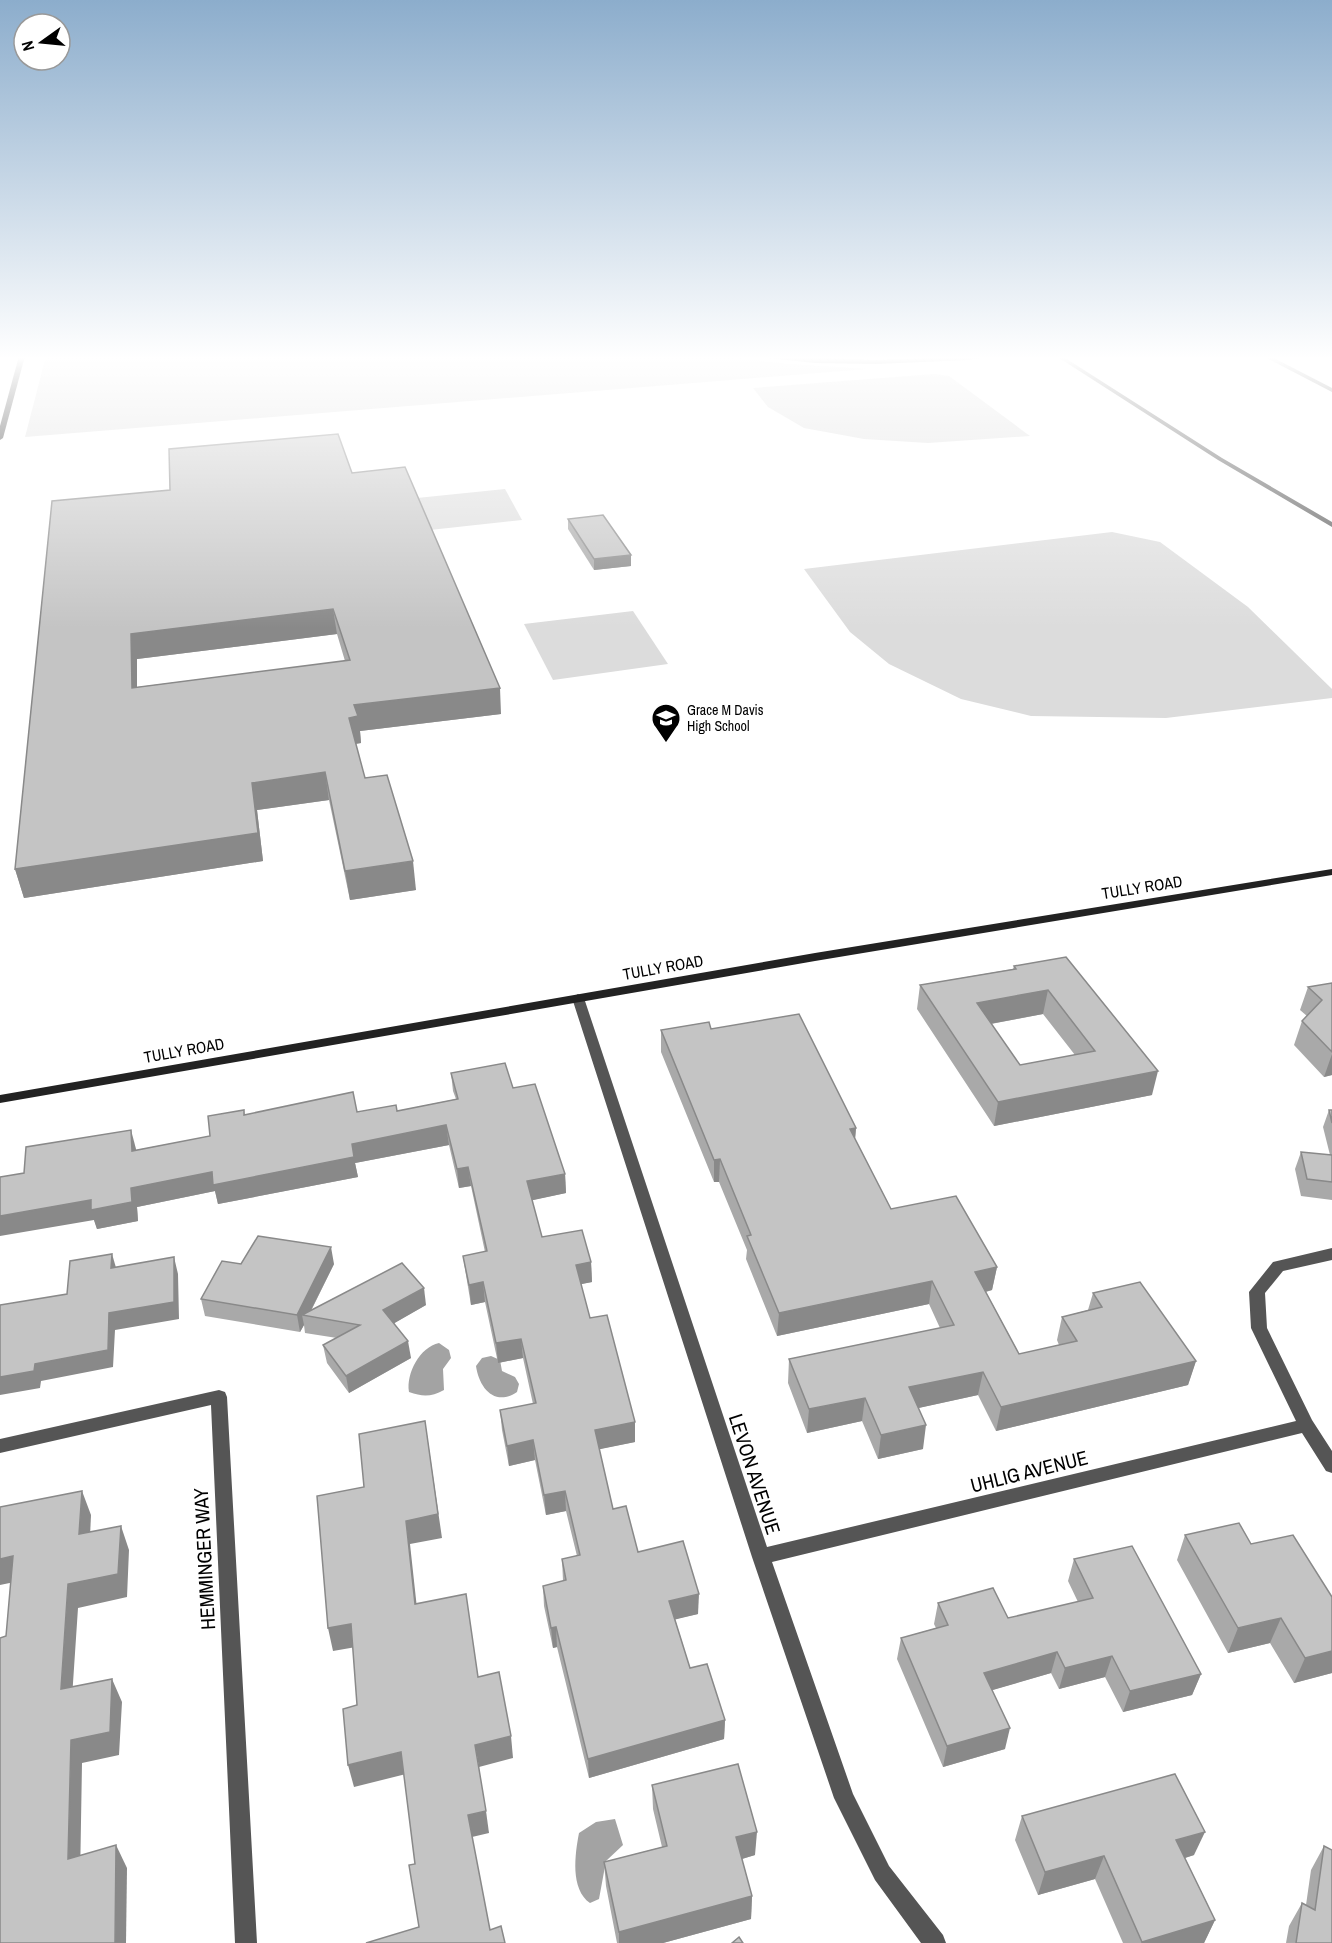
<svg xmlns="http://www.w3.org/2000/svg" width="1332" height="1943" font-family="'Archivo Narrow',sans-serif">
  <rect width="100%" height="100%" fill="#fff"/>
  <g fill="#dcdcdc">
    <polygon points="46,356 714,356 790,364 867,369 25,437"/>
    <polygon points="934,374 949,376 1030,436 928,443 864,439 804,428 768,407 753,388"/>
    <polygon points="505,489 522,520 430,530 417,498"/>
    <polygon points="1112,532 1160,542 1248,607 1332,689 1332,698 1166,718 1031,716 961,699 889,664 850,632 804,569"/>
    <polygon points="633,611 668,664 553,680 524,624"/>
  </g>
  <g fill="#a3a3a3">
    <path d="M439 1343 449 1350 451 1358 443 1369 444 1390C431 1397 423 1397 409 1392 406 1373 420 1347 439 1343Z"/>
    <path d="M491 1356 500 1360 502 1371 515 1377 519 1384 517 1392C495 1407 479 1388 476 1366L482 1358Z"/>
    <path d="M615 1819 623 1845 606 1861 599 1899 590 1903C570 1889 575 1854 579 1833L596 1822Z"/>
  </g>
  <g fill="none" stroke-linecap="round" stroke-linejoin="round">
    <g fill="#555" fill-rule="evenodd">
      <polygon points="1056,356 1062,356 1222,458 1332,522 1332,527 1218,460"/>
      <polygon points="1263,356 1270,356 1332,388 1332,392"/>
      <polygon points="578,994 584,998 767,1547 1296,1421 1251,1328 1249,1292 1273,1262 1332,1248 1332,1260 1283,1271 1265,1293 1267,1328 1312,1420 1332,1451 1332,1473 1326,1471 1302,1433 772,1562 853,1794 889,1866 943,1935 946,1943 921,1943 875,1880 834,1798 752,1557 572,998"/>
      <polygon points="219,1390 225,1392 227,1397 257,1943 235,1943 211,1405 0,1453 0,1439"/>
    </g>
    <g fill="#222" fill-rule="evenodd">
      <polygon points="19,356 25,356 3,438 0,440 0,426"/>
      <polygon points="751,356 876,360 1000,356 967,360 876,364 815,363"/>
      <polygon points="1332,869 1332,875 815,961 0,1103 0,1095 815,953"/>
    </g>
  </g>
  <g fill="#a9a9a9" fill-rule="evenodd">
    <path d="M352 473 501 714 360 731 361 743 356 744 365 778 416 890 350 900 329 800 257 810 263 861 24 898 15 869 52 501ZM337 634 345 661 137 687V659Z"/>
    <polygon points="568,519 631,566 594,570 568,529"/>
    <path d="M1066 957 1152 1095 994 1126 917 1009 920 985 1013 969 1014 966ZM1043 1014 1075 1055 1020 1065 991 1024Z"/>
    <polygon points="1332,983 1332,1075 1324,1077 1294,1045 1302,1021 1307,1016 1300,1010 1308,987"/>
    <polygon points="711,1029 856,1128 855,1139 891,1209 997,1267 992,1290 986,1292 1019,1354 1059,1345 1057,1340 1062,1317 1088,1310 1093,1293 1196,1361 1188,1385 996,1431 978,1395 918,1408 923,1449 878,1459 862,1421 807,1433 788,1383 789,1359 940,1328 929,1304 777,1336 746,1259 747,1250 719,1182 714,1182 661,1052 661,1030"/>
    <polygon points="451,1073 513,1088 565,1174 566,1193 532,1200 542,1237 591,1262 592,1282 581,1284 590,1318 635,1422 635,1442 599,1449 613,1509 638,1552 698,1614 675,1619 690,1668 725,1720 724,1739 589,1778 557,1647 553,1648 544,1606 543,1586 563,1581 562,1559 577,1556 566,1511 546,1515 535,1460 509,1466 502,1430 500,1410 533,1404 523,1358 498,1363 485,1302 471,1305 466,1275 463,1256 485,1252 471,1186 459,1188 449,1145 355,1163 358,1177 218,1204 215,1191 137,1207 138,1221 97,1229 94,1220 24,1173 136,1150 210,1136 244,1110 245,1115 397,1111 456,1099 453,1091"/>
    <polygon points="1329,1110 1332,1110 1332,1200 1301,1196 1295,1169 1301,1152 1330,1155 1323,1127"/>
    <polygon points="241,1264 334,1264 311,1311 426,1305 394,1323 411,1358 349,1393 327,1363 323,1345 337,1338 305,1333 304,1325 300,1332 205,1316 201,1299"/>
    <polygon points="1185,1535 1251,1544 1332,1597 1332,1673 1294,1683 1270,1643 1228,1653 1177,1560"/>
    <polygon points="1074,1559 1201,1674 1192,1695 1123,1712 1105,1677 1059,1689 1051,1673 992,1690 1005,1749 943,1767 897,1659 901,1638 936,1628 934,1624 938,1603 1008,1618 1078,1602 1068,1581"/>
    <polygon points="652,1785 755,1855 742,1859 752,1896 751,1919 663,1943 617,1943 606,1886 604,1862 662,1847 653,1809"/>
    <polygon points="1022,1816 1194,1855 1185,1858 1215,1920 1204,1943 1123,1943 1095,1879 1038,1895 1015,1840"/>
    <polygon points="1324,1846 1332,1943 1286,1943 1289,1926 1302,1903 1306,1905 1311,1870"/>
  </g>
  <g fill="#898989">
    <polygon points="631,555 631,566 594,570 594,559"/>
    <polygon points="333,609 337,634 137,659 137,714 132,688 131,634"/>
    <polygon points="500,688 501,714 360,731 361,743 353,744 349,718 354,705"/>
    <polygon points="325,772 329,800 257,810 263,861 24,898 15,869 252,783"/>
    <polygon points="413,861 416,890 350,900 345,871"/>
    <polygon points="1048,990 1043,1014 973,1027 977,1003"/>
    <polygon points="1332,1054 1332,1075 1324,1077"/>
    <polygon points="1158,1071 1152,1095 994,1126 998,1102"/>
    <polygon points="446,1125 449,1145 355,1163 358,1177 218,1204 215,1191 137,1207 138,1221 97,1229 94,1220 0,1236 0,1216 131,1188"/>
    <polygon points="856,1128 854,1151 850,1129"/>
    <polygon points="131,1130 136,1149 137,1170 132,1151"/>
    <polygon points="720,1159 719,1182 714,1182 714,1160"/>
    <polygon points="468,1167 471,1186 459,1188 457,1169"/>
    <polygon points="565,1174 566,1193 529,1201 527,1181"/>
    <polygon points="331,1247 334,1264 308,1316 302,1315 304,1325 300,1332 297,1315"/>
    <polygon points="112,1254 117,1271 111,1268"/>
    <polygon points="174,1257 178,1274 179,1319 115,1330 113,1367 41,1381 40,1388 0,1395 0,1377 35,1364 109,1313"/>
    <polygon points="591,1262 592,1282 577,1285 576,1265"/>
    <polygon points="997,1267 992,1290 971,1295 975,1272"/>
    <polygon points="932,1281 929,1304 777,1336 779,1313"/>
    <polygon points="483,1282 485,1302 471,1305 469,1285"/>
    <polygon points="424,1288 426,1305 386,1328 383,1310"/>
    <polygon points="521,1339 523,1358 498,1363 496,1343"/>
    <polygon points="408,1341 411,1358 349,1393 346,1376"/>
    <polygon points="1196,1361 1188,1385 996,1431 1001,1407"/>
    <polygon points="983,1372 978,1395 905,1411 909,1387"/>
    <polygon points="865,1398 862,1421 807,1433 809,1409"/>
    <polygon points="425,1421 442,1538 410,1544 419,1627 415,1604 406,1521"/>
    <polygon points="635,1422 635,1442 596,1450 595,1430"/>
    <polygon points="926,1425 923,1449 878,1459 881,1435"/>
    <polygon points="533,1440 535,1460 509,1466 507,1446"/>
    <polygon points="82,1491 91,1515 89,1558 79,1534"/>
    <polygon points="565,1491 566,1511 546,1515 544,1495"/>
    <polygon points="121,1526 129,1550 127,1597 78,1608 71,1713 61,1689 68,1584"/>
    <polygon points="13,1556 24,1580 0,1585 0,1559"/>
    <polygon points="699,1594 698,1614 669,1621 669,1601"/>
    <polygon points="1281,1618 1270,1643 1228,1653 1238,1628"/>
    <polygon points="351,1624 356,1647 333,1651 328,1628"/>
    <polygon points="556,1627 557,1647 553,1648 551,1628"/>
    <polygon points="1332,1651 1332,1673 1294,1683 1305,1658"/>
    <polygon points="1057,1652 1051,1673 979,1694 984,1673"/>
    <polygon points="1112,1656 1105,1677 1059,1689 1065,1668"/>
    <polygon points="1201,1674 1192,1695 1123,1712 1130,1691"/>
    <polygon points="112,1679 122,1702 119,1755 82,1763 80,1881 68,1859 71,1740"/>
    <polygon points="725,1720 724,1739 589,1778 588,1759"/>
    <polygon points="1010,1728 1005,1749 943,1767 947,1746"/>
    <polygon points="511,1736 513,1758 479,1767 475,1745"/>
    <polygon points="401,1752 406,1774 354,1787 348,1765"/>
    <polygon points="486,1811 489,1833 472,1837 468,1815"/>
    <polygon points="757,1832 755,1855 735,1861 736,1837"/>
    <polygon points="1205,1832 1194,1855 1166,1864 1176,1840"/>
    <polygon points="116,1845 127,1868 126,1943 115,1943"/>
    <polygon points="1104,1856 1095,1879 1038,1895 1045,1872"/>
    <polygon points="752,1896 751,1919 663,1943 619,1943 619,1932"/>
    <polygon points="1215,1920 1204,1943 1141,1943 1142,1942"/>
  </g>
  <g fill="#c4c4c4" stroke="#898989" stroke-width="1.5" fill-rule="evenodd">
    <path d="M338 434 352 473 405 467 500 688 354 705 358 716 349 718 365 778 387 775 413 861 345 871 325 772 252 783 258 833 15 869 52 501 170 490 169 449ZM333 609 350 660 132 688 131 634Z"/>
    <polygon points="603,515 631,555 594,559 568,519"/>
    <path d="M1066 957 1158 1071 998 1102 920 985 1016 969 1014 966ZM1048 990 1095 1051 1020 1065 977 1003Z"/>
    <polygon points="1332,983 1332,1052 1302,1021 1322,1000 1308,987"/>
    <polygon points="799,1014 856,1128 850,1129 891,1209 956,1196 997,1267 975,1272 1019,1354 1077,1341 1062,1317 1102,1307 1093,1293 1140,1282 1196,1361 1001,1407 983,1372 909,1387 926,1425 881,1435 865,1398 809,1409 789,1359 954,1325 932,1281 779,1313 747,1236 751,1235 720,1159 714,1160 661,1030 709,1022 711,1029"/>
    <polygon points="505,1063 513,1088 535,1084 565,1174 527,1181 542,1237 582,1230 591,1262 576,1265 590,1318 607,1315 635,1422 595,1430 613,1509 626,1506 638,1552 683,1541 699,1594 669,1601 690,1668 707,1664 725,1720 588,1759 556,1627 551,1628 543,1586 566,1580 562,1559 580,1555 565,1491 544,1495 533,1440 507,1446 500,1410 536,1403 521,1339 496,1343 483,1282 469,1285 463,1256 487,1251 468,1167 457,1169 446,1125 352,1144 354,1157 213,1185 212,1172 131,1188 132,1202 91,1210 91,1200 0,1216 0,1177 24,1173 26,1147 131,1130 132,1151 210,1136 208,1116 244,1110 244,1115 353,1092 357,1112 396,1105 397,1111 458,1099 451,1073"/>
    <polygon points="1329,1110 1332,1110 1332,1123"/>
    <polygon points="1301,1152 1332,1155 1332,1182 1307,1179"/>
    <polygon points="258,1236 331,1247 297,1315 201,1299 222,1261 241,1264"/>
    <polygon points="112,1254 111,1268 174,1257 174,1302 109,1313 108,1350 35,1364 34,1371 0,1377 0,1305 67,1294 70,1261"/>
    <polygon points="402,1263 424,1288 383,1310 408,1341 346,1376 323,1345 360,1325 302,1315"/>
    <polygon points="425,1421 438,1514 406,1521 415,1604 466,1594 478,1677 499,1672 511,1736 475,1745 486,1811 468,1815 490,1930 501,1926 505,1943 366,1943 419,1927 409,1865 415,1864 401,1752 348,1765 343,1709 357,1705 351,1624 328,1628 317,1496 364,1487 359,1434"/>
    <polygon points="82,1491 79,1534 121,1526 118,1574 68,1584 61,1689 112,1679 110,1732 71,1740 68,1859 116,1845 115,1943 0,1943 0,1638 6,1636 13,1556 0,1559 0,1507"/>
    <polygon points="1239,1523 1251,1544 1293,1535 1332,1597 1332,1651 1305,1658 1281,1618 1238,1628 1185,1535"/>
    <polygon points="1132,1546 1201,1674 1130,1691 1112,1656 1065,1668 1057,1652 984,1673 1010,1728 947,1746 901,1638 948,1625 938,1603 993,1588 1008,1618 1093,1598 1074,1559"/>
    <polygon points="738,1764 757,1832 736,1837 752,1896 619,1932 604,1862 667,1846 652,1785"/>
    <polygon points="1175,1774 1205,1832 1176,1840 1215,1920 1142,1942 1104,1856 1045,1872 1022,1816"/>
    <polygon points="1324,1846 1332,1850 1332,1943 1296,1943 1302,1903 1315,1910"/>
    <polygon points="739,1937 743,1943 732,1943"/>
  </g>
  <linearGradient id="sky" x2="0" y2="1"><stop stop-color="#8cadcc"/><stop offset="0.57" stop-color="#fff"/><stop offset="1" stop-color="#fff" stop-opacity="0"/></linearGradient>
  <rect width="1332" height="628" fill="url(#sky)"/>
  <defs>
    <g id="school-pin" transform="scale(1.5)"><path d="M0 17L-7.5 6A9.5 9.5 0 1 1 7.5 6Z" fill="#000" stroke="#fff"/><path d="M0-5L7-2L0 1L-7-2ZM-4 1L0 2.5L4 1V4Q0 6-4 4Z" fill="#fff"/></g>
  </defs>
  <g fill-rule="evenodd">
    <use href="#school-pin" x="666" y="718"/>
  </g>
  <g text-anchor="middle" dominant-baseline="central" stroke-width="4.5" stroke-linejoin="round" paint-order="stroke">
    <g font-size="14" fill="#000" stroke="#fff" text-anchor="start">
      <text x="687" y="710">Grace M Davis<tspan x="687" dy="16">High School</tspan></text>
    </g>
    <g font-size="16" fill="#000" stroke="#fff">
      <text transform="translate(1142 887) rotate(-9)">TULLY ROAD</text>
      <text transform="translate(663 967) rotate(-10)">TULLY ROAD</text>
      <text transform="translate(184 1050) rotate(-10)">TULLY ROAD</text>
    </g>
    <g font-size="20" fill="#000" stroke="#fff">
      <text transform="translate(1029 1471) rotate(-14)">UHLIG AVENUE</text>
      <text transform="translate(755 1474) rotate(72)">LEVON AVENUE</text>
      <text transform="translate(204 1559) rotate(-93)">HEMMINGER WAY</text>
    </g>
  </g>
  <g transform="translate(42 42) rotate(255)"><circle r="28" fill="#ffffff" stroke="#999999" stroke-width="1.5"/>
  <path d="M0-4.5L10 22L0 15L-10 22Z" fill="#000000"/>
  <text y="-9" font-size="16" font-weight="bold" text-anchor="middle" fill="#000000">N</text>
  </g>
</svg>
